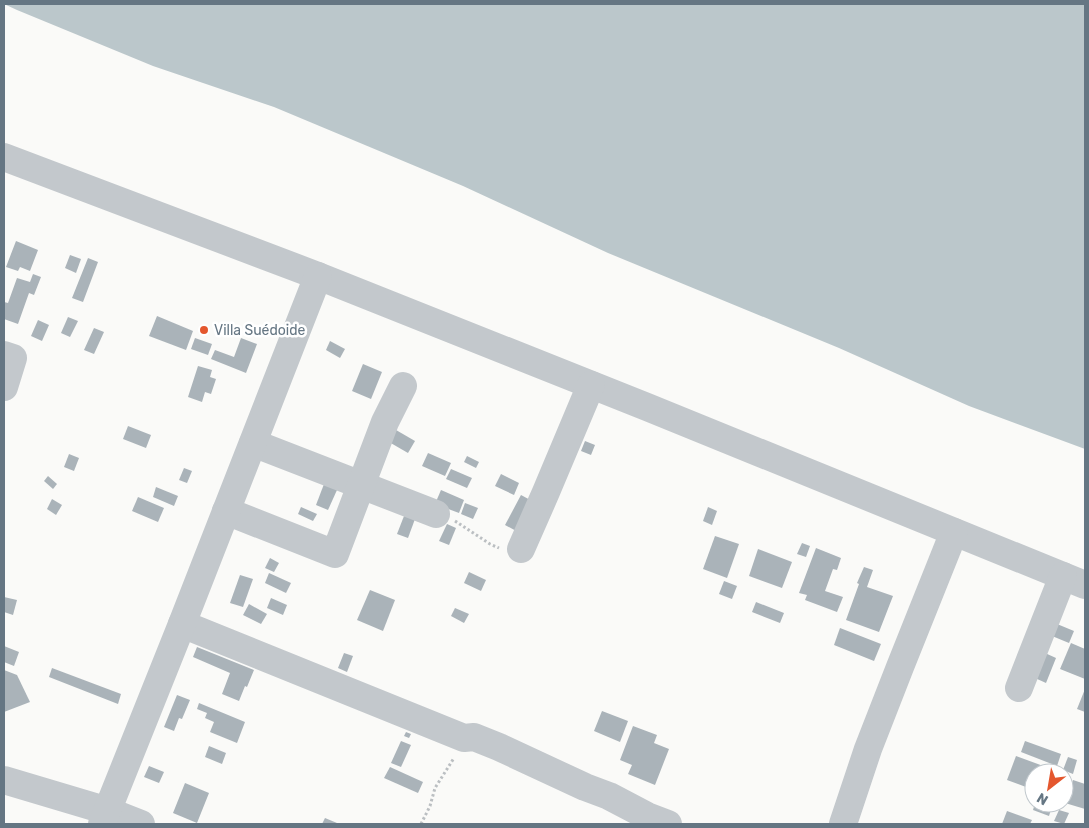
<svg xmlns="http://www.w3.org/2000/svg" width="1089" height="828" font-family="Rubik,sans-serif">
  <rect width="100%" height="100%" fill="#fafaf8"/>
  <polygon fill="#bbc7cb" points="4,4 1085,4 1085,449 969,406 839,348 608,253 463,186 274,107 153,66 17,10"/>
  <g fill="#aab3b9">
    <polygon points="16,241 38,250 30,271 20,267 18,271 6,267"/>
    <polygon points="70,255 81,259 76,273 65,268"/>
    <polygon points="88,258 98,262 83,302 72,298"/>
    <polygon points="33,274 41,277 34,295 29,293 18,324 4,319 4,302 8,303 17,278 30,282"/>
    <polygon points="157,316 193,331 186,350 149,336"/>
    <polygon points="68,317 78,321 70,337 61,333"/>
    <polygon points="38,320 49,325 42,341 31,336"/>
    <polygon points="94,328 104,332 94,354 84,350"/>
    <polygon points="195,338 212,344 208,355 191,349"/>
    <polygon points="241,338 257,344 246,373 211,359 215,350 234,357"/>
    <polygon points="330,341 345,349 340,358 326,350"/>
    <polygon points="363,364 382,372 371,399 352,391"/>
    <polygon points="198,366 212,370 210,377 216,379 211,394 205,392 202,402 188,397"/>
    <polygon points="128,426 151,435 146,448 123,439"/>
    <polygon points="396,430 415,441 408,453 389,442"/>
    <polygon points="585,441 595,445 591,455 581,451"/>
    <polygon points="428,453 451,463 445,476 422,466"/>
    <polygon points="69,454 79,458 74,471 64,467"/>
    <polygon points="467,456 479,462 476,468 464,462"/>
    <polygon points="184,468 192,471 187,483 179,480"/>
    <polygon points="451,469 472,478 467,488 446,479"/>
    <polygon points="501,474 519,483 514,495 495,486"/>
    <polygon points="48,476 57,484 53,489 44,481"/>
    <polygon points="324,484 337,490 328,510 316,505"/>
    <polygon points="156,487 178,496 174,506 153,497"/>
    <polygon points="441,490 464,500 459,513 435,504"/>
    <polygon points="521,495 534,502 518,532 505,525"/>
    <polygon points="138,497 164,508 158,522 132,511"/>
    <polygon points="52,499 62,505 56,515 47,509"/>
    <polygon points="465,503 478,508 473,519 461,514"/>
    <polygon points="301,507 317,514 313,521 298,514"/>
    <polygon points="708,507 717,511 712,525 703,521"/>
    <polygon points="404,516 415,519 408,538 397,534"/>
    <polygon points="447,524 456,528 449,545 439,541"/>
    <polygon points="715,536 739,544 727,578 703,569"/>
    <polygon points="802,543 810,546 806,557 797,554"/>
    <polygon points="816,548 841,558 837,570 833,569 825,591 843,597 837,612 805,600 807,595 799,593"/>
    <polygon points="758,549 792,562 782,588 749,576"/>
    <polygon points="270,558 279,563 274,572 265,568"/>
    <polygon points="864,567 873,570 867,587 893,596 879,632 846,620 859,584 857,583"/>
    <polygon points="469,572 486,580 481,591 464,583"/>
    <polygon points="269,573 291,583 286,593 265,583"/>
    <polygon points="240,575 253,579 243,607 230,603"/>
    <polygon points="724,581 737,586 732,599 719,594"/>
    <polygon points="370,590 395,600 383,631 357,620"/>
    <polygon points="4,597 17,600 13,615 4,612"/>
    <polygon points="271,598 287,605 283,615 267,608"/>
    <polygon points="756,602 784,613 780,623 752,612"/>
    <polygon points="249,604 267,614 261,624 243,615"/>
    <polygon points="455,608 469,614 464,623 451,616"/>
    <polygon points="1057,624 1074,631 1069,643 1052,636"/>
    <polygon points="840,628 881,644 874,661 834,645"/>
    <polygon points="1071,643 1085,649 1085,679 1060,669"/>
    <polygon points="4,646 19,652 14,666 4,662"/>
    <polygon points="197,647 254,670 247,687 245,686 239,701 222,694 230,673 193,657"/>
    <polygon points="344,653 353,656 347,672 338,668"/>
    <polygon points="1045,653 1056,658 1046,683 1035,678"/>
    <polygon points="52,668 121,694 118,704 49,677"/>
    <polygon points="4,670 17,675 30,702 4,712"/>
    <polygon points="1085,689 1085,712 1077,709"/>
    <polygon points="177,695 190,700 182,719 179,718 174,731 164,727"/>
    <polygon points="199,703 245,722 237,743 210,732 214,722 205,718 207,713 197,709"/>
    <polygon points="602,711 628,721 620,742 594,731"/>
    <polygon points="633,726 657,735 654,743 669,749 655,785 628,774 632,765 620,760"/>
    <polygon points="406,732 411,734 409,738 404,736"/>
    <polygon points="401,741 411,745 401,767 391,763"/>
    <polygon points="1025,741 1061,754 1057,766 1021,752"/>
    <polygon points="209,746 226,753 222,764 205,757"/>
    <polygon points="1016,756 1046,767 1044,773 1034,773 1034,790 1007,780"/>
    <polygon points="1068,757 1077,760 1073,774 1063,770"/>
    <polygon points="149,766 164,772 159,783 144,777"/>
    <polygon points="390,767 423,782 418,793 384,778"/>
    <polygon points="1048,767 1063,773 1046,773"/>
    <polygon points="1073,780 1085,784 1085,809 1065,803"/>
    <polygon points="185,783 209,793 197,823 173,813"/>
    <polygon points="1035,803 1053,803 1049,816 1033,810"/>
    <polygon points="1059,810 1069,813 1064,824 1054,821"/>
    <polygon points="1007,811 1032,820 1030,824 1002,824"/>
    <polygon points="325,818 337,823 337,824 322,824"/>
  </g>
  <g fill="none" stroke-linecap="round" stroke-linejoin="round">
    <g stroke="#bbbfc2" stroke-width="3" stroke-dasharray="2.5 2.5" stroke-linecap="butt">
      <polyline points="455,521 490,544 499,548"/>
      <polyline points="421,824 430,806 435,788 454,758"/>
    </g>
    <g stroke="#c3c8cc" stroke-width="28">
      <polyline points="4,157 318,276 647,407 1085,585"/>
      <polyline points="4,355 13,358 4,387"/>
      <polyline points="253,443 436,514"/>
      <polyline points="226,511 335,554 385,422 403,386"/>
      <polyline points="521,549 546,492 591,385"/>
      <polyline points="182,624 464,738 474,737 499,747 585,787 609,796 647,816 668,824"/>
      <polyline points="1019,688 1063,576"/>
      <polyline points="4,780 108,811 141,824"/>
      <polyline points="102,824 182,624 318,276"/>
      <polyline points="843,824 868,749 900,667 954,532"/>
    </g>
  </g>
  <circle fill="#e4572e" stroke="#fff" stroke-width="2" cx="204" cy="330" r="5"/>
  <g text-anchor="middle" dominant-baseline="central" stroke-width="5" stroke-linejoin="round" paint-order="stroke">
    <g font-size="14" fill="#657683" stroke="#fff" text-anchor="start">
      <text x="214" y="330">Villa Suédoide</text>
    </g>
  </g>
  <rect width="1089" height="828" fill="none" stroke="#657683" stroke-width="10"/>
  <g transform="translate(1049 788) rotate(211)"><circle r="24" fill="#ffffff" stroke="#c1c8cd"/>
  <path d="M0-4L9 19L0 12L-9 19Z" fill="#e4572e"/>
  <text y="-8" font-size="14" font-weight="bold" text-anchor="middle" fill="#657683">N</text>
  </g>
</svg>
